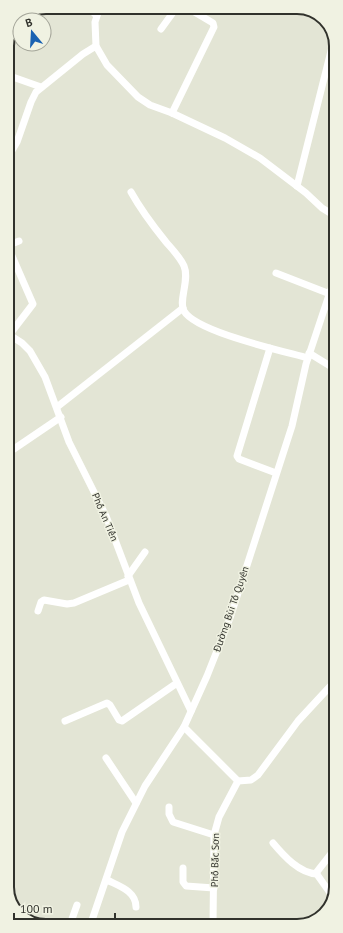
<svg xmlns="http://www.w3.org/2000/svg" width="343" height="933" font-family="'PT Sans',sans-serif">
  <rect width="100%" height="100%" fill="#e3e5d5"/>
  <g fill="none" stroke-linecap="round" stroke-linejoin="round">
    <g stroke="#fff" stroke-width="7">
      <polyline points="88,7 96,15"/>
      <polyline points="100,7 95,22 96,46 107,65 138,97 150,105 172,113 225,138 260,158 306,193 322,208 335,216"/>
      <polyline points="161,29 177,7"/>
      <polyline points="7,75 41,87"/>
      <polyline points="172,113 214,27 213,23 186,7"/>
      <polyline points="7,159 17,142 31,102 36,92 83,54 96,46"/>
      <polyline points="297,186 335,35"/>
      <path d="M131 192C141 210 153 226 166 242 172 249 180 257 184 266 190 280 178 301 184 311 196 332 283 351 308 358"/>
      <polyline points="276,273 330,294"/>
      <polyline points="8,334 22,343 30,351 45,377 69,442 106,516 139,603 191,711"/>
      <polyline points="10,334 33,304 9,249 9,245 19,241"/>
      <polyline points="270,348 237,456 239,459 276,473"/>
      <polyline points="309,353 335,369"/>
      <polyline points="57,407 183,308"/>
      <polyline points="8,453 61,417"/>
      <polyline points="128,576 145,552"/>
      <polyline points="38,611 41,602 44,600 67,604 74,603 129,580"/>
      <polyline points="65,721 107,703 110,705 119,720 122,721 177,683"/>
      <polyline points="184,727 238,781"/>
      <polyline points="106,758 136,803"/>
      <polyline points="238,781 251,780 258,775 298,721 336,680"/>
      <polyline points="169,807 169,814 173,822 214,835"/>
      <path d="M273 843C284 856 299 873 317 874"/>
      <polyline points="183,868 183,882 186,886 214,888"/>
      <path d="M107 880C119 886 136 891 136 907"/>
      <polyline points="333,897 316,873 334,850 335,846 333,839"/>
      <polyline points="77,905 72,919 73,922 80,926"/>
      <polyline points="213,925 214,835 219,817 238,781"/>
      <polyline points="90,926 122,832 145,786 184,727 207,676 230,618 292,426 306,364 335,277"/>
    </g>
  </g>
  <g text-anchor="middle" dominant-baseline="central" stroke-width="3" stroke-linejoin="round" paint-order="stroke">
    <g font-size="10" fill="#31322c" stroke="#f0f2e2">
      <text transform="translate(105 517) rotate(67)">Phố An Tiến</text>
      <text transform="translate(231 609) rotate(-71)">Đường Bùi Tố Quyên</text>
      <text transform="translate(215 860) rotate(-89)">Phố Bắc Sơn</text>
    </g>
  </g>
  <path d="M0 0H343V933H0ZM46 14H297A32 32 0 0 1 329 46V887A32 32 0 0 1 297 919H46A32 32 0 0 1 14 887V46A32 32 0 0 1 46 14Z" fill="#f0f2e2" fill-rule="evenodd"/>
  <path fill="none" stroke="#31322c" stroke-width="2" d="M46 14H297A32 32 0 0 1 329 46V887A32 32 0 0 1 297 919H46A32 32 0 0 1 14 887V46A32 32 0 0 1 46 14Z"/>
  <g transform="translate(32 32) rotate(342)"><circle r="19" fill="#f0f2e2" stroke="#a4a599"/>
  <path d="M0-3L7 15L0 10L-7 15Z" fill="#1a62b2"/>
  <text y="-6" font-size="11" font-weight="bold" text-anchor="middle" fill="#31322c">B</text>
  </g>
  <path d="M14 913v6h101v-6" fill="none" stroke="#31322c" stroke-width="2"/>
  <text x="20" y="913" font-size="12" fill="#31322c" stroke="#f0f2e2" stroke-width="3" paint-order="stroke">100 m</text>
</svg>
